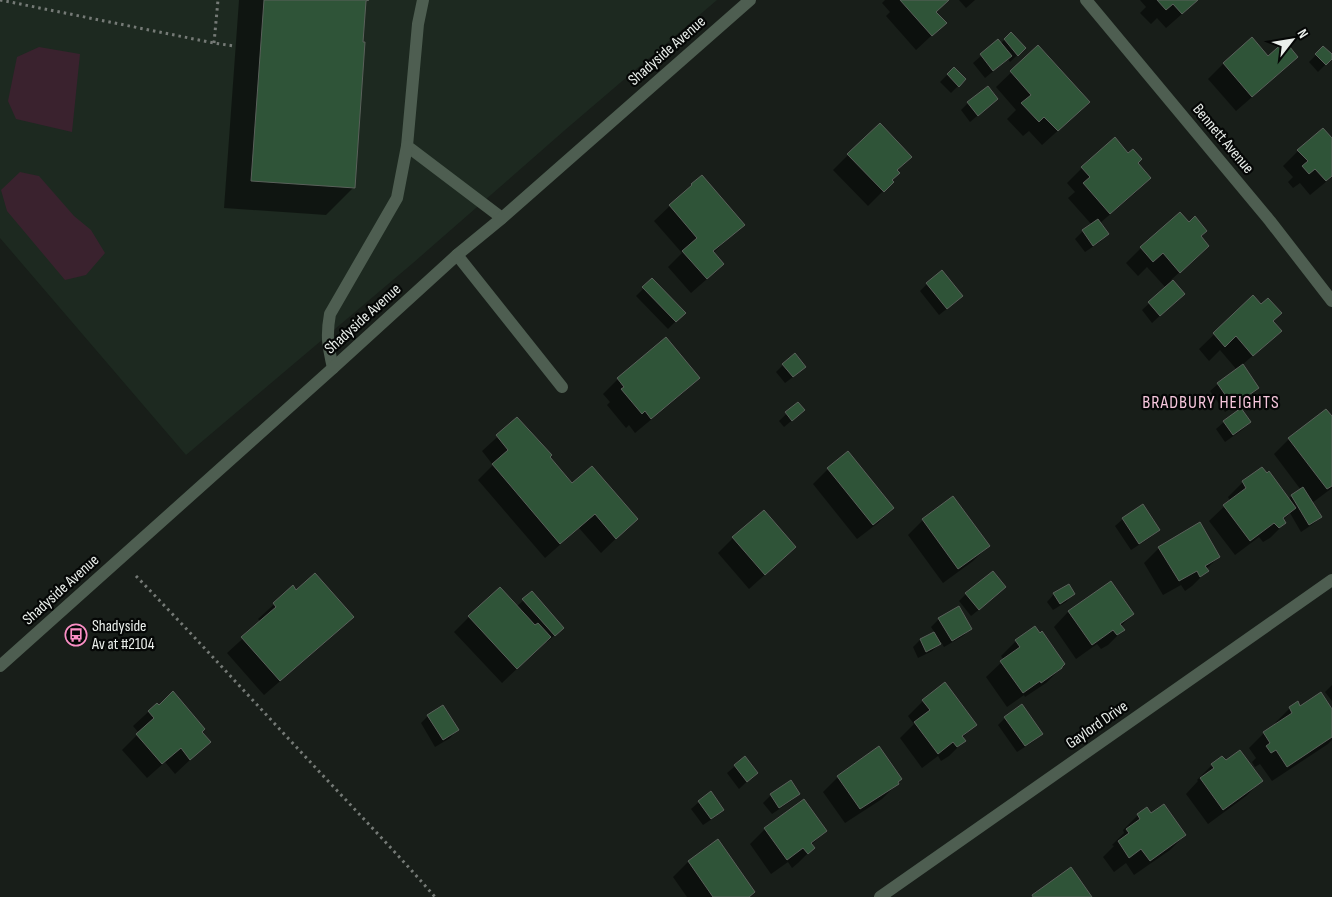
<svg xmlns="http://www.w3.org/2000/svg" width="1332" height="897" font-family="'Sofia Sans Condensed',sans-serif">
  <rect width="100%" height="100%" fill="#181e19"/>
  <polygon fill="#1d2920" points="0,0 717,0 565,130 413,263 186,455 0,238"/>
  <g fill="#3a222e">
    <polygon points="39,47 80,54 72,132 16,119 8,101 17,57"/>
    <polygon points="20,172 39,176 74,216 91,230 105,253 86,275 65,280 7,211 1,190"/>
  </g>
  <g fill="#0007">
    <polygon points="239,0 368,0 365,3 354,187 326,215 224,208"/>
    <polygon points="885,0 948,0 936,12 945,23 916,50 886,16 890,12 882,3"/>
    <polygon points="959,0 975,0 966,8"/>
    <polygon points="1140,0 1198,0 1166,28 1157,18 1151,24 1140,13 1146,7"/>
    <polygon points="1011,34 1025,48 1010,62 1008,59 985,78 973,63 998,41 1000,44"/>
    <polygon points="1252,39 1268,57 1297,56 1282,71 1236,111 1208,79 1223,64"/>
    <polygon points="1038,47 1073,117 1042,145 1029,131 1023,136 1007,119 1016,110 996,87"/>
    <polygon points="1323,48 1332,56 1332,58 1318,72 1309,62"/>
    <polygon points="954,68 965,79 951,93 940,82"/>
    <polygon points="997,99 970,122 961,110 968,103"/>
    <polygon points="1332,140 1332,177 1310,195 1300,183 1293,188 1288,182 1293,177 1283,166 1298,151"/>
    <polygon points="1128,154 1150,178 1135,193 1100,223 1107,234 1100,242 1085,252 1075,239 1083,231 1092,225 1068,198 1075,192 1067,183 1082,168"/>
    <polygon points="848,155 896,171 891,181 892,182 868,206 833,170"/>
    <polygon points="702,177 743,225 713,253 708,278 691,293 668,267 682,253 654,221 692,185"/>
    <polygon points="1208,246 1171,280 1183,294 1152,323 1142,310 1166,288 1147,267 1138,276 1126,263 1141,248"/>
    <polygon points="652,280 684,313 668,329 636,296"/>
    <polygon points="927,284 954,303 939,315 920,291"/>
    <polygon points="1253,297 1265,345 1242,365 1257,387 1250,395 1225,412 1210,391 1218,384 1237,370 1220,350 1209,361 1199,349"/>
    <polygon points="783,365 797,374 785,383 776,372"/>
    <polygon points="698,378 683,393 635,433 629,425 626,428 607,405 610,402 603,394 618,379"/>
    <polygon points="798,403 796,417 784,427 779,421"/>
    <polygon points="1332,418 1332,488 1312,503 1321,517 1313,524 1301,532 1290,513 1283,520 1285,523 1270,538 1263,542 1259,537 1235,555 1209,521 1230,501 1228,497 1243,482 1288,499 1301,490 1274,454 1289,439"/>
    <polygon points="517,419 572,485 636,519 601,553 579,528 545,558 478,480 493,465 482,451"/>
    <polygon points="1224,422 1250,422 1242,430 1225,442 1216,429"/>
    <polygon points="828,469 893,508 878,523 857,539 813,484"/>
    <polygon points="953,498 988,546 973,561 943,583 908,535 923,520"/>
    <polygon points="763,511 794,547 779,562 749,589 718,553 733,538"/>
    <polygon points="1123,519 1159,529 1151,537 1131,550 1115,526"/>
    <polygon points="1159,548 1219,557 1206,569 1207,571 1192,586 1185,591 1181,585 1163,595 1144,563"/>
    <polygon points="1110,583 1133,614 1121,626 1123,630 1108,645 1101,649 1097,644 1076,659 1054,627 1068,612"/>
    <polygon points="293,587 296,591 352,617 337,632 264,695 227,653 261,622 258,619"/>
    <polygon points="532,593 555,635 547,642 546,641 502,683 454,632 469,617 516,607"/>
    <polygon points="966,594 997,595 971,616 959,601"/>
    <polygon points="1054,594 1073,594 1066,602 1053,610 1047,602"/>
    <polygon points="958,608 971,628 963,636 944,647 941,642 932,651 918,658 913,647 920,640 935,633 931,627 939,619"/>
    <polygon points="1016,641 1061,668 1046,683 1025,697 1024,695 1007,707 986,677 1004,660 1001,656"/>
    <polygon points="945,684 975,725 962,738 964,741 949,756 941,761 938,756 922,768 900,738 914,724 908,716 923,701"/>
    <polygon points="1332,685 1332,701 1325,692"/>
    <polygon points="157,704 201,732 209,742 175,774 165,762 147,778 122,750 139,733 133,726"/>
    <polygon points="1290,708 1300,708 1332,712 1332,740 1328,744 1272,781 1260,764 1255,767 1252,762 1256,758 1249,748 1264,733 1276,725 1275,723"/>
    <polygon points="428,716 457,730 450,738 435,747 421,723"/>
    <polygon points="1005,718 1041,734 1034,741 1017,752 998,725"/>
    <polygon points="745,758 756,773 739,789 727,773"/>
    <polygon points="1225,762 1261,781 1246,796 1208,824 1186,794 1198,781 1197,780 1212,765"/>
    <polygon points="838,777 897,784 882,799 845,823 823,792"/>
    <polygon points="791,781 799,794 791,801 772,814 763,803 771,795"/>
    <polygon points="804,801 826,831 811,845 813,848 798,863 792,868 788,862 771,874 750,844 765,829"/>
    <polygon points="699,802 722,810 715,817 703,825 691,809"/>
    <polygon points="1138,815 1150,815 1185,835 1170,850 1134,875 1126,863 1114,872 1103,857 1114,846 1112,845 1124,833 1123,830"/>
    <polygon points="718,841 749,897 687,897 673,877 688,862"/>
  </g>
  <g fill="#2f5438" stroke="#5a615b">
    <polygon points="264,0 369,0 366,1 363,42 365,42 355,188 251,181"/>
    <polygon points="900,0 949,0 936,12 947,23 932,36"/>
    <polygon points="1157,0 1198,0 1182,14 1173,4 1166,10"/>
    <polygon points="1011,32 1026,48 1018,56 1004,39"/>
    <polygon points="1252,37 1268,56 1285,41 1298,57 1252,97 1223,63"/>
    <polygon points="998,39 1012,56 993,71 980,54"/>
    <polygon points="1038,45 1090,102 1058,131 1044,117 1039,122 1021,103 1031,95 1010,71"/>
    <polygon points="1323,46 1332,54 1332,59 1326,65 1315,54"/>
    <polygon points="954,67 966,79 959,87 947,74"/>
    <polygon points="988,86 998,99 978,116 967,102"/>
    <polygon points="880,123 912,157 897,170 900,173 892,180 894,182 884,192 847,154"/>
    <polygon points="1323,128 1332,138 1332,176 1326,181 1315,169 1309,174 1302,166 1308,161 1297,150"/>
    <polygon points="1115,137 1128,153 1133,149 1142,159 1138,163 1151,178 1110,214 1083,183 1090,177 1081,167"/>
    <polygon points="702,175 745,225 713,251 724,264 707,279 682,251 697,238 669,205 692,185 691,184"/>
    <polygon points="1180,212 1189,222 1195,216 1207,231 1201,236 1209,246 1180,273 1163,253 1153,262 1140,247"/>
    <polygon points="1098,219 1109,234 1093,246 1082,230"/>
    <polygon points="942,270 963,296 947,309 926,283"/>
    <polygon points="652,278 686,313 676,322 642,287"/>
    <polygon points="1173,280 1185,294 1160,316 1148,302"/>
    <polygon points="1253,295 1261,304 1268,298 1282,313 1273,321 1282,331 1253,356 1236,336 1225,347 1213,333"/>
    <polygon points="666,337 700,378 651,419 645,411 642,414 621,389 624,387 617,378"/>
    <polygon points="795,353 806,367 793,377 782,364"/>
    <polygon points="1243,364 1259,388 1233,406 1217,383"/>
    <polygon points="798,402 805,410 792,421 785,412"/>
    <polygon points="1241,408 1251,422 1233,435 1223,421"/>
    <polygon points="1326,409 1332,416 1332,486 1327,489 1288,438"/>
    <polygon points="517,417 552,455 550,457 572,483 592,466 638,519 616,539 595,514 560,544 492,464 508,450 496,435"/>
    <polygon points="848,451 894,508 873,525 827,468"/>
    <polygon points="1262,467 1267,473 1269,471 1296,508 1283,518 1286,523 1279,528 1274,523 1250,541 1223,505 1246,488 1242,481"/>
    <polygon points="1303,487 1322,517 1309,525 1291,495"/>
    <polygon points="953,496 990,546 958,569 922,519"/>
    <polygon points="1143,504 1160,530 1139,544 1122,518"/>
    <polygon points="764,510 796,547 765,575 732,537"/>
    <polygon points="1200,522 1220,557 1205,566 1209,571 1200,577 1197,571 1179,581 1158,547"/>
    <polygon points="993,571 1006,587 979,610 965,593"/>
    <polygon points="315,573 354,617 280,681 241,637 276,607 273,603 293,585 296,590"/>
    <polygon points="1111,581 1134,614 1120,624 1125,630 1117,635 1113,630 1092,645 1068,611"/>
    <polygon points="1069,584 1075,594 1060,604 1053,593"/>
    <polygon points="500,587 535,625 538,623 551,637 517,669 468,616"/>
    <polygon points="532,591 564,628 555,636 522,599"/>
    <polygon points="959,606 972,629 952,641 938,618"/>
    <polygon points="1035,626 1040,633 1042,631 1065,664 1062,667 1062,668 1041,683 1040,681 1023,693 1000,661 1020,647 1015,640"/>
    <polygon points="934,632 941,644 926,652 920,639"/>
    <polygon points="945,682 977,725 962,736 966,741 957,747 953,742 938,754 914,722 930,710 922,700"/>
    <polygon points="173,691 205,729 202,732 211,742 190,760 181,748 162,764 136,734 154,718 148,711 157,703 159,705"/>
    <polygon points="1321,692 1332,709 1332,737 1287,767 1276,750 1271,753 1266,746 1270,743 1263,732 1292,713 1289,707 1298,701 1300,706"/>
    <polygon points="1022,704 1043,734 1025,746 1004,717"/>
    <polygon points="443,705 459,730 443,740 427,715"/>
    <polygon points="879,746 902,779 898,782 899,784 860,809 837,776"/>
    <polygon points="1240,750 1263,781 1223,810 1200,778 1214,768 1211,764 1222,756 1226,760"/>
    <polygon points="745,756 758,773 747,782 734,765"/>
    <polygon points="791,780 800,794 779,808 770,794"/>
    <polygon points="711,791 724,810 711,819 698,801"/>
    <polygon points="804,799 827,831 811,843 815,848 808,854 803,848 787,860 764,828"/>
    <polygon points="1164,804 1186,835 1150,861 1141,849 1129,858 1118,841 1129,833 1126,829 1140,819 1137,814 1147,807 1151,813"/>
    <polygon points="718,839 755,892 749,897 713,897 688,861"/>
    <polygon points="1071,867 1092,897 1033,897 1032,895"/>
  </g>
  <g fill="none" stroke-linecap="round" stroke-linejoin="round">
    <g stroke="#757a76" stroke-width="3" stroke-dasharray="2.5 4" stroke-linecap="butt">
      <polyline points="0,0 214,43 234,46"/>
      <polyline points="214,43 218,0"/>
      <path d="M136 576C196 638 255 703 314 766 355 810 396 852 435 897"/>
    </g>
    <g stroke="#4e5e51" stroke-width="12">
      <polyline points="423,0 418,24 407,146 502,218"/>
      <polyline points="1086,0 1270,221 1332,301"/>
      <polyline points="457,255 562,387"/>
      <path d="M333 368C328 346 326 336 330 314L397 198 407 146"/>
      <polyline points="0,666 333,368 457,255 502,218 750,0"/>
      <polyline points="880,897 1332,580"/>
    </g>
  </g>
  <defs>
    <g id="bus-ring" transform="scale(1.125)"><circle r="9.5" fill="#050706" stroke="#fb8fc5" stroke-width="1.5"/><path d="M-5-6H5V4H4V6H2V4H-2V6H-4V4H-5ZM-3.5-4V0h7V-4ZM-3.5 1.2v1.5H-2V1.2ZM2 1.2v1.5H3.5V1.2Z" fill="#fb8fc5"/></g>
  </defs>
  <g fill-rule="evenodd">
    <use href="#bus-ring" x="76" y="635"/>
  </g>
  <g text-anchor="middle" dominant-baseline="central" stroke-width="4.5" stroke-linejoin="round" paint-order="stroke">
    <g font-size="16" fill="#eaefeb" stroke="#050706">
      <text transform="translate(667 51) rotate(-41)">Shadyside Avenue</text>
      <text transform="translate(1223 139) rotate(50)">Bennett Avenue</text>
      <text transform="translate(363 319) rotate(-42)">Shadyside Avenue</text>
      <text transform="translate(61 590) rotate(-42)">Shadyside Avenue</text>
      <text transform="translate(1097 725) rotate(-35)">Gaylord Drive</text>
    </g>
    <g font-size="16" fill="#eaefeb" stroke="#050706" text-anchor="start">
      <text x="92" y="626">Shadyside<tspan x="92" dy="18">Av at #2104</tspan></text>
    </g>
    <g font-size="18" letter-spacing="1" fill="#f6c6dc" stroke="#050706">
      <text x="1211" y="402">BRADBURY HEIGHTS</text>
    </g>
  </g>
  <g transform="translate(1292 40) rotate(59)" stroke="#050706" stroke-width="4" paint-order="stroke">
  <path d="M0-4L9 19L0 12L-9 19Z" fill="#eaefeb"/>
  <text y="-8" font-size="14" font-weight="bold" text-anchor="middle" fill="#eaefeb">N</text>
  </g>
</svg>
